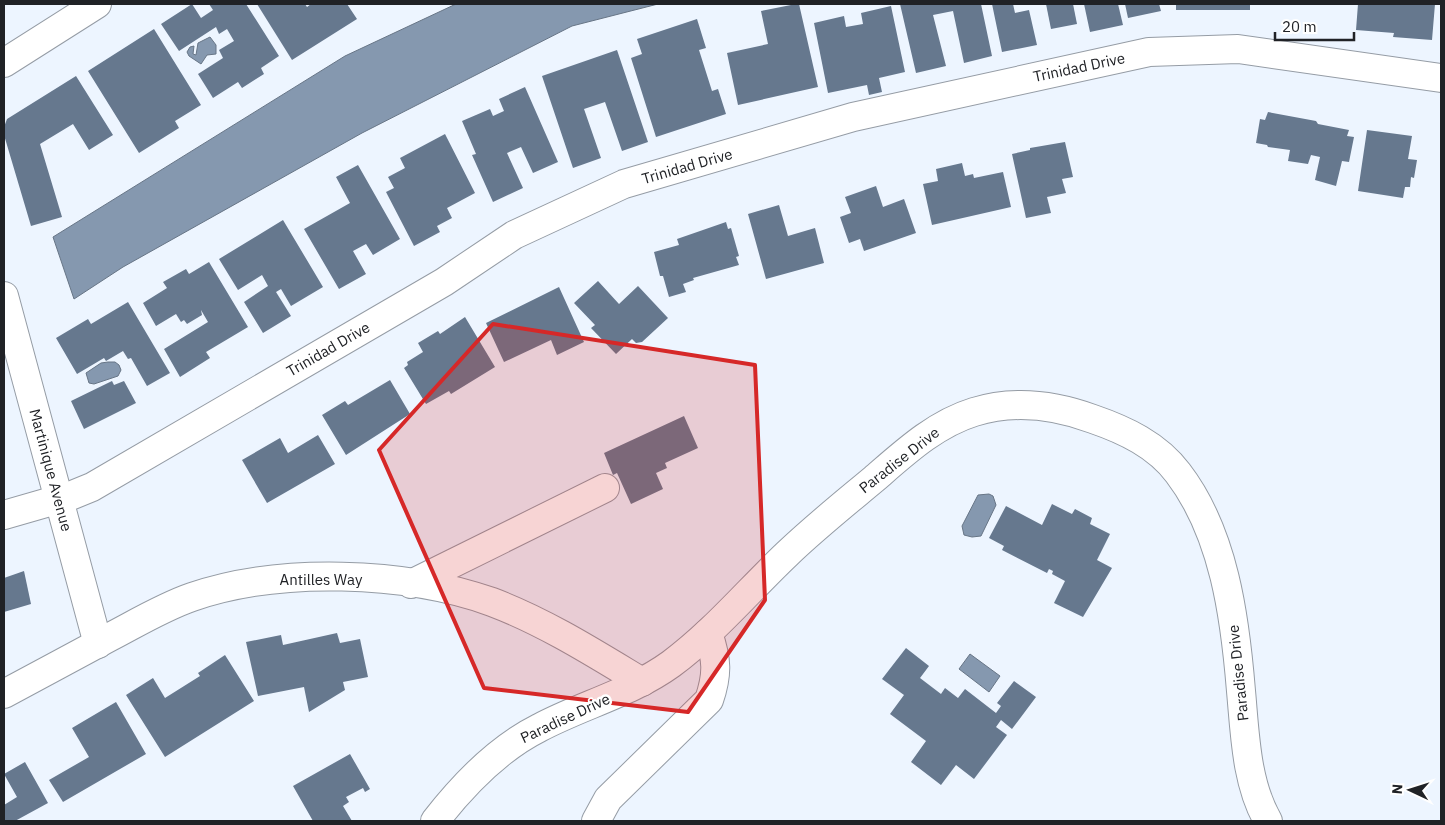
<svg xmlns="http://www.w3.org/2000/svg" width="1445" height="825" font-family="'IBM Plex Sans',sans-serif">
  <rect width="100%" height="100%" fill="#edf5ff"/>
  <g fill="#8598af" stroke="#677586">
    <polygon points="456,4 658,4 572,26 362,133 123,267 74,299 53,237 345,56"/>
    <polygon points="210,37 216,45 216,54 207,55 201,64 189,56 187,52 190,47 194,46 193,54 196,55 198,43"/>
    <polygon points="108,362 115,362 119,365 121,370 118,376 94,384 89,383 86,373 101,363"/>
    <polygon points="989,494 993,496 996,505 981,536 972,537 964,535 962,526 978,495"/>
    <polygon points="970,654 1000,676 989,692 959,669"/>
  </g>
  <g fill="#66788e">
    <polygon points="192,4 201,18 213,10 209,4 246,4 279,56 261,68 264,74 242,88 238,82 213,98 198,74 223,58 219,50 234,41 227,29 219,34 216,27 179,51 161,24"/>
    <polygon points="257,4 305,4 307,7 311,4 347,4 357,19 292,60"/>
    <polygon points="796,4 799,4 818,87 738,105 727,53 768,44 761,11"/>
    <polygon points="900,4 981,4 992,56 964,63 953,11 933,15 946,66 916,73"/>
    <polygon points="992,4 1013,4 1015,13 1029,10 1037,45 1002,52"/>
    <polygon points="1046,4 1073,4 1077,24 1051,29"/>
    <polygon points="1084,4 1118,4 1123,25 1090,32"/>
    <polygon points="1125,4 1159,4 1161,11 1128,18"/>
    <rect x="1176" y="4" width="74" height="6"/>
    <polygon points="1358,4 1435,4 1432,40 1393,37 1394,33 1356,30"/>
    <polygon points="891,6 905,72 879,78 882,92 869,95 867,85 828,93 814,23 844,16 846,27 863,24 861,13"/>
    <polygon points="697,19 706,48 699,50 712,91 718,89 726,114 656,137 631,58 642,54 637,39"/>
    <polygon points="154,29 201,105 175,121 179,128 139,153 88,71"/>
    <polygon points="617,50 648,142 622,151 605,102 584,109 601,158 573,168 542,76"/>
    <polygon points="76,76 113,135 89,150 73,124 40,144 62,217 31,226 4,135 4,127 7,119"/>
    <polygon points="525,87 558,162 533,173 521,147 507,153 523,188 493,202 472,155 476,154 462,121 490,109 493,116 504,111 499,99"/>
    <polygon points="1268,112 1316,121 1318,124 1349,130 1347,136 1354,137 1349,162 1342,161 1336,186 1315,180 1320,157 1311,155 1308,164 1288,161 1290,150 1268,147 1267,145 1256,143 1260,119 1265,120"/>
    <polygon points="1367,130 1412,136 1408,159 1417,160 1414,178 1411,177 1410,187 1405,187 1403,198 1358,191"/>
    <polygon points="445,134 475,193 447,208 452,218 437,226 440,232 414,246 386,192 394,188 388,177 405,168 400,158"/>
    <polygon points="1065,142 1073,177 1062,179 1066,193 1047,197 1051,213 1026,218 1012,154 1030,150 1030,148"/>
    <polygon points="962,163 965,176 973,174 974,178 1003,172 1011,207 932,225 923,184 938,181 936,169"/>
    <polygon points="358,165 400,239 373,255 366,244 353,251 366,274 339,289 304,229 350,203 336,177"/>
    <polygon points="876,186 883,207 904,199 916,233 864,251 860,239 849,243 840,217 851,213 845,197"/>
    <polygon points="779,205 788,236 815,228 824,263 766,279 748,214"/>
    <polygon points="283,220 323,287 291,306 281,289 276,292 291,316 263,333 244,302 268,286 262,275 238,290 219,259"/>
    <polygon points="726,222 728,229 731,228 739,256 736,257 739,265 693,278 694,280 683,284 686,292 669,297 663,276 660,276 654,252 679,245 677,239"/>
    <polygon points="209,262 248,327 206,352 210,358 180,377 164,349 208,322 201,310 202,315 187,324 184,320 181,322 176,314 156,326 143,303 167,288 163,282 186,269 189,274"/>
    <polygon points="598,281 619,304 638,286 668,318 642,342 636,343 632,339 616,354 591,328 595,325 574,303"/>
    <polygon points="559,287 584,342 557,355 551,340 504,362 486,323"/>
    <polygon points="128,302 170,373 147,386 131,358 128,359 123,351 106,361 104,358 77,374 56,338 88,319 91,324"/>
    <polygon points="465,317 495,367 451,394 449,391 426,404 404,368 408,365 407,362 423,352 418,343 438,331 440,334"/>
    <polygon points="390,380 410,414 346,455 322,415 345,401 348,405"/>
    <polygon points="112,381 114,385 124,381 136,403 84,429 71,401"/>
    <polygon points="684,416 698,448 665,463 667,468 656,473 663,489 631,504 617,473 613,475 604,453"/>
    <polygon points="318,435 335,464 267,503 242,460 280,438 288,453"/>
    <polygon points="1052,504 1072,514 1075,509 1092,518 1090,524 1110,534 1097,560 1112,568 1083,617 1054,603 1065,581 1052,574 1053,571 1049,569 1047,573 1002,550 1004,546 989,538 1006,506 1042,525"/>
    <polygon points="24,571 31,604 4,612 4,578"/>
    <polygon points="337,633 340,643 360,639 368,677 343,682 345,690 309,712 304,687 258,696 246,642 281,635 283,645"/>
    <polygon points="906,648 929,666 920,678 941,694 945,688 958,698 965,689 996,713 1001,706 997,703 1014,681 1036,697 1012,729 1001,720 996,727 1007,735 974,779 956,765 941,785 911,762 926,741 890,714 904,695 882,679"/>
    <polygon points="225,655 254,701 165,757 126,695 153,678 165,698 200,676 198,673"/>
    <polygon points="116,702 146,754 63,802 49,780 89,757 72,728"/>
    <polygon points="350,754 370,789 365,792 363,788 346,797 349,802 343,806 352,821 313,821 293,786"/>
    <polygon points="25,762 48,803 15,821 4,821 4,805 17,797 4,774"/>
  </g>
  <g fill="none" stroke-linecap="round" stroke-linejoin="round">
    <g stroke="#959ca5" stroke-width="30">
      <g id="minor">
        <polyline points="4,63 97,4"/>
        <polyline points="4,296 98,644"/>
        <polyline points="4,515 70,496 92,487 444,282 514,235 624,184 853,117 1149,52 1238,49 1441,78"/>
        <polyline points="411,584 605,488"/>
        <path d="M4 694C39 675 75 656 110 637 137 623 163 607 192 597 279 567 405 571 492 602 545 622 594 653 642 682"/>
        <path d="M435 821C463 785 497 749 539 728 582 705 631 693 671 664 714 632 748 591 787 554 814 528 844 504 874 479 904 453 935 424 974 412 1013 400 1055 405 1093 419 1125 430 1157 445 1178 473 1224 533 1235 617 1241 691 1245 734 1246 783 1268 821"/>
        <path d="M596 821 608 799 709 700C718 674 717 659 708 633"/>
      </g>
    </g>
    <use href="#minor" stroke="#fff" stroke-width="28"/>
  </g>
  <path fill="#d62828" fill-opacity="0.2" stroke="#d62828" stroke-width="4" stroke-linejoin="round" d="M493 324 755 365 765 600 688 712 484 688 379 450Z"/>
  <g text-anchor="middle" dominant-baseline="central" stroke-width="5" stroke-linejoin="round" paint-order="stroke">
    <g font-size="15" fill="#202226" stroke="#fff">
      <text transform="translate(1079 67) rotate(-12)">Trinidad Drive</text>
      <text transform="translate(687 166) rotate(-16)">Trinidad Drive</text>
      <text transform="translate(328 349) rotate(-30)">Trinidad Drive</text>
      <text transform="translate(899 460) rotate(-38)">Paradise Drive</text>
      <text transform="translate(51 470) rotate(75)">Martinique Avenue</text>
      <text x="321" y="579">Antilles Way</text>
      <text transform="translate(1238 673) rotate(-96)">Paradise Drive</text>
      <text transform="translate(565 718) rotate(-25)">Paradise Drive</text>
    </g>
  </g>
  <rect width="1445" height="825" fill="none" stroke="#202226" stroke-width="10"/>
  <g transform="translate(1410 790) rotate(274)" stroke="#ffffff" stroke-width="4" paint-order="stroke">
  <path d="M0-4L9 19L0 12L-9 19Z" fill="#202226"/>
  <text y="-8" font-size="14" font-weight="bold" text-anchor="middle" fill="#202226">N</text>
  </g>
  <path d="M1275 32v8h79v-8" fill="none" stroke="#202226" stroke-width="2.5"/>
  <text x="1282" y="32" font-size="15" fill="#202226" stroke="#ffffff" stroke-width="4" paint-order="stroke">20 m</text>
</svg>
